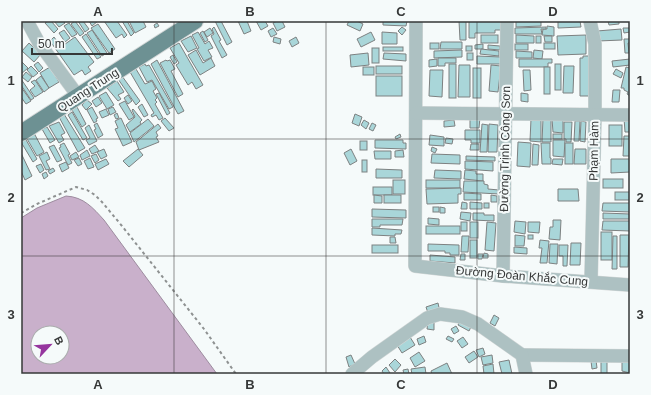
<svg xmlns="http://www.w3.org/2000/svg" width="651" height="395" font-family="Arial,sans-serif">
  <rect width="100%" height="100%" fill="#f5fafa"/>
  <path fill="#c9b0cb" stroke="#9d8c9f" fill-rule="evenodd" d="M66 196C84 197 93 208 104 220L217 374H21V218L37 208ZM38 333H62V357H38Z"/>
  <g fill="#a9d6d9" stroke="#7d8181">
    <polygon points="48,21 51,21 58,29 54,33 45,23"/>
    <polygon points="54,21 63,21 65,23 59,27"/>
    <polygon points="75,21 84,33 80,36 71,24"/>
    <polygon points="78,21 83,21 89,29 85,32"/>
    <polygon points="89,21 98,21 92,26"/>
    <polygon points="104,21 117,21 127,35 124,38 122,34 116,38"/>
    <polygon points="122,21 127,21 134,33 131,36"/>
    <polygon points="129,21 143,21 146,27 135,33"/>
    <polygon points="215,21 221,21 232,42 227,45"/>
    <polygon points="238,21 247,21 251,31 244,34"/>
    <polygon points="256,21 265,21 268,26 261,30"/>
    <polygon points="277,21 282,21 285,27 277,31 273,23"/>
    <polygon points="349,21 357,21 363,24 360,31 347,25"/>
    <polygon points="383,21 407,21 406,26 383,25"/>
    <polygon points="459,21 466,21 466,40 460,40"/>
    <polygon points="469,21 501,21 501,30 495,30 495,33 475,33 475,38 469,38"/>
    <polygon points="516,21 541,21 541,26 516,27"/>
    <polygon points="558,21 580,21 581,27 558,28"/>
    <polygon points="608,21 619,21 619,24 609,25"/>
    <polygon points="69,23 77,34 72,37 64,26"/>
    <polygon points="157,23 159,26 155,28 154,25"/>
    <polygon points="98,24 115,49 109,53 91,28"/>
    <polygon points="547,26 554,27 554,36 542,35 543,29 547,29"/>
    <polygon points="214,27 221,40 219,41 227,55 222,58 211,36 214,34 212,29"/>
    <polygon points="402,27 406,30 402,35 398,31"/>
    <polygon points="546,27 546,29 541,29 542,34 515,34 515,28"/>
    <polygon points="210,28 213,33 207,37 204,32"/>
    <polygon points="273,28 277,34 271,37 268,31"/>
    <polygon points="623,28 630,28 630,32 624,33"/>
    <polygon points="621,29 622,40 598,41 597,31"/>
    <polygon points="64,30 70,38 65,42 59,33"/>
    <polygon points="92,30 107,53 102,56 87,33"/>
    <polygon points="203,31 208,40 205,42 200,33"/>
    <polygon points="198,32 205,44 209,41 213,48 208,50 212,57 204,61 197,49 199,48 192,35"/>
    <polygon points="371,32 375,40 361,47 357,39"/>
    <polygon points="382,32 397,33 397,44 382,44"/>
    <polygon points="86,34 101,57 97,59 82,37"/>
    <rect x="481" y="35" width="17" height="8"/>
    <polygon points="516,35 534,36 534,43 516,43"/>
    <polygon points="586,35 586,54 558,55 557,36"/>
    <polygon points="191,36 197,48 188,52 181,41"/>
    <rect x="536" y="36" width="5" height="7"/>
    <polygon points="544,36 552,36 552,42 545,42"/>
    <polygon points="54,37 61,47 75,37 94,62 88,67 91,71 85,75 82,70 74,75 50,41"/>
    <polygon points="274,37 281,39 280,44 273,42"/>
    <polygon points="296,37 299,43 292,47 289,41"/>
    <polygon points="624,39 630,39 630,43 628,43 629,53 625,53"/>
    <polygon points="441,42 462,42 462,49 440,49"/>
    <polygon points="29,43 41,54 34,62 22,51"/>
    <polygon points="179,43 203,85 196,89 192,82 188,85 176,65 179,63 170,48"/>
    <rect x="430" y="43" width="9" height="6"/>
    <rect x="544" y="43" width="11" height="6"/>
    <polygon points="483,44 483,49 475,49 475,45"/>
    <rect x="515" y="44" width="13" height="6"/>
    <polygon points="488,45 500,46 500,50 488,49"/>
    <rect x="466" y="46" width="6" height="5"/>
    <rect x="383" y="47" width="20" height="4"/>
    <rect x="372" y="48" width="7" height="15"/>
    <polygon points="481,49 499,51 499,56 480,54"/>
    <polygon points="196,50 203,63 211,58 215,66 200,75 188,55"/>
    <polygon points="462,50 462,57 434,58 434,51"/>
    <polygon points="534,50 543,51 542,59 533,58"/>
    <polygon points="516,51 532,52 532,58 516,58"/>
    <polygon points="368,53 369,65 351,67 350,55"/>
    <polygon points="384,53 406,54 406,61 383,59"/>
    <rect x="467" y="53" width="6" height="7"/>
    <polygon points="173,55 177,62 174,64 170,57"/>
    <polygon points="477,56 501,57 501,64 477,64"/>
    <polygon points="583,56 589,56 591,96 580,96 580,58 583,58"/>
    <polygon points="438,58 456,58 456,63 445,63 445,66 438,66"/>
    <polygon points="437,59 437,66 429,67 429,60"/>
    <polygon points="519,59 552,59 552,63 548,63 548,67 519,67"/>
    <polygon points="630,59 630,65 613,67 612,61"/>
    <polygon points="157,60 184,111 178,114 151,64"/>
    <polygon points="166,60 167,61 170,60 175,69 171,71 183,94 178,97 160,63"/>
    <polygon points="21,61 28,68 21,74"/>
    <polygon points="38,62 43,68 39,72 34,65"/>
    <polygon points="145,64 146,66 149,65 173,107 169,109 152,80 147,82 139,67"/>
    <rect x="449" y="64" width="7" height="34"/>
    <rect x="555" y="64" width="6" height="26"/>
    <polygon points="459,65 470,65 470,97 458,97"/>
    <polygon points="491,65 501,66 498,92 489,91"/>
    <polygon points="31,66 38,73 33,77 27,70"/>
    <rect x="376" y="66" width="26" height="8"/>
    <polygon points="564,66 574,66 573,93 563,93"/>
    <polygon points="50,67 59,82 49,88 40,73"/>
    <rect x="363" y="67" width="11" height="8"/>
    <rect x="544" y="67" width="6" height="27"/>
    <polygon points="626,67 630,68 630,96 627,94 628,92 624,90 624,88 621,88"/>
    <rect x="473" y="68" width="8" height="30"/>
    <polygon points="136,69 145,84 152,81 156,89 153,91 157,98 155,100 157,102 155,104 163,118 159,120 156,115 152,117 151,115 154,113 130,72"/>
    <polygon points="616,69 623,73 621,78 613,74"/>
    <polygon points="430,70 443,70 442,97 429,96"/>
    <polygon points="523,70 530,70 531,90 524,91"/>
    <polygon points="26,72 32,77 28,82 22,77"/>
    <polygon points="41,76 49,88 44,92 36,80"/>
    <polygon points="122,76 140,101 136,105 118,79"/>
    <rect x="376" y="76" width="26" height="20"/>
    <polygon points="21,79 34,98 31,100 21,85"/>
    <polygon points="35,80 43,92 35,97 30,90 35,86 31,82"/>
    <polygon points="117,81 124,92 118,95 121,99 118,101 107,88"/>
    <polygon points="21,87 31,101 26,104 21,97"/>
    <polygon points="613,90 620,90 619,102 612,102"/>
    <polygon points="106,92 114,105 107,109 99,96"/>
    <polygon points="159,93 170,113 167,115 156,94"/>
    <polygon points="521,93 528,94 528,102 521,101"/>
    <polygon points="128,95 132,101 128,104 124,98"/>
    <polygon points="98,97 102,103 96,107 92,101"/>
    <polygon points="87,100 92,104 86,110 82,105"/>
    <polygon points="125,101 134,117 129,120 119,104"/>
    <polygon points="142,104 148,115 144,117 138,107"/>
    <polygon points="77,107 86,124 82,127 72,110"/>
    <polygon points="92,107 98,118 96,119 97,121 94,123 87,110"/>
    <polygon points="113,107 116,112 110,115 108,109"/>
    <polygon points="106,109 109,115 102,118 99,112"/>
    <polygon points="133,109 142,120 140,122 141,124 130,132 126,125 135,117 132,110"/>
    <polygon points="72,112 87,138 83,140 68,115"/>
    <polygon points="117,113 119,118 116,119 114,115"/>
    <polygon points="64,114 85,148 78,152 59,117"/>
    <polygon points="355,114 362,117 359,126 352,123"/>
    <polygon points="470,117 480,117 479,128 470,128"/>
    <polygon points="121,118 132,142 123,146 115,129 118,128 115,121"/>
    <polygon points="165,118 174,128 169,131 161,121"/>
    <polygon points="543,118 551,118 551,142 542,142"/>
    <polygon points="624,118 630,118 630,132 625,132"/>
    <polygon points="148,119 154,126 134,142 130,133"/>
    <polygon points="531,119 541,119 541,142 530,141"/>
    <polygon points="552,119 563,120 563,133 553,132"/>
    <polygon points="364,120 369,123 366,129 361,125"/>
    <polygon points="454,120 455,126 444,127 444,121"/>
    <polygon points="575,121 580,121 579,141 574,141"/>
    <polygon points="581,121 586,122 585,142 580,141"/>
    <polygon points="59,122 65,133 61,135 64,140 59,143 49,126"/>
    <polygon points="564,122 572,122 571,142 566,142 566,139 564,139"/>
    <polygon points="97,123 103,135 98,138 94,130 96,129 94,125"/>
    <polygon points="372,123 376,125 373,131 369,129"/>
    <polygon points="158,124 161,128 156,132 158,136 156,137 159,142 139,150 136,142"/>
    <polygon points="482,124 488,125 487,152 480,152"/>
    <polygon points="489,124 498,125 497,152 488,152"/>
    <polygon points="89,125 97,141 89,145 86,140 90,138 85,128"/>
    <rect x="609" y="125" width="13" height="21"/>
    <polygon points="47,127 55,140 50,143 42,129"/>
    <polygon points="465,130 480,130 480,143 471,143 471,140 465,140"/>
    <polygon points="34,133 44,152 37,156 26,137"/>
    <polygon points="400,134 401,137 396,139 395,137"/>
    <rect x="553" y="134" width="9" height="5"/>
    <polygon points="430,135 444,137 444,146 429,145"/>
    <polygon points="624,136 630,136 630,156 623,156"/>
    <polygon points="25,138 37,159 33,162 21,142"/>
    <polygon points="446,138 453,139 452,144 445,143"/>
    <polygon points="375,140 403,140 403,143 406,143 406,149 375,148"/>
    <polygon points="553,140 565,140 564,157 553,156"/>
    <rect x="360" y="141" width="7" height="9"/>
    <polygon points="518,142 531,143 530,167 517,166"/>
    <polygon points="64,143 70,154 68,155 72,163 68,165 59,148 61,147 60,145"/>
    <polygon points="541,143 550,143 550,158 551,158 551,164 542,164"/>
    <rect x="565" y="143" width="8" height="21"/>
    <polygon points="471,144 479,144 479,150 470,150"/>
    <polygon points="533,144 539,145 538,165 532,165"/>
    <polygon points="54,145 62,160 57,162 49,147"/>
    <polygon points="95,145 99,151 92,154 89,149"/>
    <polygon points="432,147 437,149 435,153 431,151"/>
    <polygon points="104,149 107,156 101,159 97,152"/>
    <polygon points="138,149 143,155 129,167 123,161"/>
    <polygon points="351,149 357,161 350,165 344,153"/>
    <polygon points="575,149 586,149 586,164 574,164"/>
    <polygon points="87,150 90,156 82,160 80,155"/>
    <polygon points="403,150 404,157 395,157 395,151"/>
    <polygon points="374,151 391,151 391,159 375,159"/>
    <polygon points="47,152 50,159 46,161 50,169 46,170 39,156"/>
    <polygon points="76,152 79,157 72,160 70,156"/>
    <polygon points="21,153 32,176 25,180 21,171"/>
    <polygon points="96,154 99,160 95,163 91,156"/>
    <polygon points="432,154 460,155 460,164 431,163"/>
    <polygon points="466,156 495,157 495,161 466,160"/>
    <polygon points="79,158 82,164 78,166 74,160"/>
    <polygon points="90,158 94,167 88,169 84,161"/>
    <polygon points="106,159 109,164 98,170 95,164"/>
    <polygon points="553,159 563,159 562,165 552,164"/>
    <polygon points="611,159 630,159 630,172 611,173"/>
    <rect x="362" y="160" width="5" height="12"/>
    <polygon points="465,161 493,162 493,171 465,169"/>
    <polygon points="66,162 69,168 62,172 59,165"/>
    <polygon points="41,164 44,170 40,173 36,166"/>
    <polygon points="53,168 55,171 50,174 48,171"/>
    <polygon points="376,169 402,170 402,178 376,178"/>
    <polygon points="435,170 461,171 461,179 434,178"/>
    <polygon points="465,170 476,171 476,174 483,174 483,181 464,179"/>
    <polygon points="46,172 48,176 44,179 42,174"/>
    <rect x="603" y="179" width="20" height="9"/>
    <rect x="393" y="180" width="12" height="14"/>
    <rect x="426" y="180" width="34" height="8"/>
    <polygon points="464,181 484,181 484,184 488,185 488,189 499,190 499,194 463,192"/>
    <rect x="373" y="187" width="19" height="8"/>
    <polygon points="461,188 461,194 458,194 458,203 427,204 426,189"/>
    <polygon points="558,189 578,189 579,201 558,201"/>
    <rect x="615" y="192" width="15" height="8"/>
    <polygon points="464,193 481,194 481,200 464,200"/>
    <polygon points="374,195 382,196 382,203 374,203"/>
    <rect x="384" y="195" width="17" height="8"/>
    <polygon points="491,195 497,196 497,202 491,202"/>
    <polygon points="462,202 467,203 467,209 461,209"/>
    <polygon points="470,202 482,203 482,209 470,209"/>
    <rect x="484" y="203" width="5" height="5"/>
    <polygon points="603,203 630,203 630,212 602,211"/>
    <rect x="433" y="207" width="6" height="5"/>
    <polygon points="440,207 445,208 445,213 440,213"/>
    <polygon points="372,209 406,210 406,218 372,217"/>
    <polygon points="461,212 471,213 470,221 460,219"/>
    <polygon points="473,213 484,213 484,215 494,215 494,221 473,220"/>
    <polygon points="603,213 630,214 630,219 603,219"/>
    <polygon points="428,218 439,219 439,225 428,224"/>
    <polygon points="372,219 403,219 402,225 380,225 380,227 372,227"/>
    <polygon points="553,220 561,220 560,240 549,239 550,227 553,227"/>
    <polygon points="515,221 526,222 525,234 514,232"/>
    <polygon points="603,221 630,221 630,231 602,230"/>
    <rect x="461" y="222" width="6" height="9"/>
    <rect x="470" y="222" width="8" height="16"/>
    <polygon points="487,222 496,223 494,251 485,250"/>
    <polygon points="528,222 540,222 539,233 528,232"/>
    <rect x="426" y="226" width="34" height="8"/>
    <polygon points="372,228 402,230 401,234 395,234 395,236 372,235"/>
    <rect x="601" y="232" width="11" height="28"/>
    <polygon points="515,235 525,236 524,246 515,246"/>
    <rect x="528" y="235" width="5" height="4"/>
    <polygon points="620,235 629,235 628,267 620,267"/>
    <polygon points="462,236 469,236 468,252 461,252"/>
    <polygon points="613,236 617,236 617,269 612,269"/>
    <polygon points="390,237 395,237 396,243 390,243"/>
    <rect x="470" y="240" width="7" height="18"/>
    <polygon points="540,240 549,241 547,263 540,263 542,248 539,248"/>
    <polygon points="571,243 581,243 580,265 570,265"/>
    <polygon points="428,244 459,245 459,255 450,255 450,253 445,253 445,251 428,251"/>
    <polygon points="550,244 558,244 557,264 549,263"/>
    <rect x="372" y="245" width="26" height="8"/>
    <polygon points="559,245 568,245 567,266 563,266 563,256 559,256"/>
    <polygon points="514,247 527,248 527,254 514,253"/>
    <polygon points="484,253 488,254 488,258 483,258"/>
    <polygon points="461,254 465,254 465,260 460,260"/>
    <polygon points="478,254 483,254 482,259 478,259"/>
    <polygon points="430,255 455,257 455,263 430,261"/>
    <polygon points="438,303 440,312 429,316 426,307"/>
    <polygon points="494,315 499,318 495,326 490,323"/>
    <polygon points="461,319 472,325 469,331 458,325"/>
    <polygon points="428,322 434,322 434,330 427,329"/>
    <polygon points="456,326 459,331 454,334 451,329"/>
    <polygon points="424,336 426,342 419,345 417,339"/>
    <polygon points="448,336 454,339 452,342 446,339"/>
    <polygon points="410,337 415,345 402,353 397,345"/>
    <polygon points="463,337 468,344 462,348 457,341"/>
    <polygon points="483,348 485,354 479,357 476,350"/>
    <polygon points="474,351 478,357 469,363 465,357"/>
    <polygon points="419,352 425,361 415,367 410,358"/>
    <polygon points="351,355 355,364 349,367 346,357"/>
    <polygon points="492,355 493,363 483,365 481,357"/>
    <polygon points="395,359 401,365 395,372 389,365"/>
    <polygon points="622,359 630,363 630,373 622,371"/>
    <polygon points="509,360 512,374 502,374 499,362"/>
    <polygon points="596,360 597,368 592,369 591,361"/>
    <rect x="601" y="361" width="6" height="13"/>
    <polygon points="447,363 452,374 432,374 431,371"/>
    <polygon points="493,364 494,374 484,374 483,366"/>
    <polygon points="386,367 390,373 388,374 384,374 382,371"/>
    <polygon points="425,367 426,374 412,374 411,369"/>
    <polygon points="408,369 409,374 404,374 403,370"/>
  </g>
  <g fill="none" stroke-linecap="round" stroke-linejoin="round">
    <g stroke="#d3d7d7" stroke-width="14">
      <g id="minor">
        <polyline points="27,21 39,43 78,96"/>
        <polyline points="416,21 415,266 503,276 630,285"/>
        <polyline points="590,21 595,44 595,115 591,281"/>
        <polyline points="416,113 630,115"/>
        <polyline points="503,276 507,21"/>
        <polyline points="522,355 630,356"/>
        <polyline points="352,374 372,357 427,318 440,314 462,317 478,324 522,355 526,374"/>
      </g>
    </g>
    <g stroke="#d3d7d7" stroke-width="18">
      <polyline id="major" points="21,133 195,21"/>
    </g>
    <polyline stroke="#8e9191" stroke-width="2" stroke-dasharray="3 3" stroke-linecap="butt" points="21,213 37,204 76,187 87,190 95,195 102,202 122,226 204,329 236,374"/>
    <use href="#minor" stroke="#adc1c2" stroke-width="13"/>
    <use href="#major" stroke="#6d9193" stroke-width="16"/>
  </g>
  <path fill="none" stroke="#363838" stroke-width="1" stroke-opacity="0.55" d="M174 21V374M326 21V374M477 21V374M21 139H630M21 256H630"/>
  <g text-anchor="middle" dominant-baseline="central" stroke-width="4" stroke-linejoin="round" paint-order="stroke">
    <g font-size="12" fill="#363838" stroke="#f5fafa">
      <text transform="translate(88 90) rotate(-33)">Quang Trung</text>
      <text transform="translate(505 149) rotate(-89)">Đường Trịnh Công Sơn</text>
      <text transform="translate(594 151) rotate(-89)">Phạm Hàm</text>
      <text transform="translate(522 276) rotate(5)">Đường Đoàn Khắc Cung</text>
    </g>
  </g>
  <rect width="651" height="395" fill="none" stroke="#f5fafa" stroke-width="44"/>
  <g transform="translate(50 345) rotate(64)"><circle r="19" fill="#f5fafa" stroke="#a9acac"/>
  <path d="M0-3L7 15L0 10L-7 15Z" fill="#95359e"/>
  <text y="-6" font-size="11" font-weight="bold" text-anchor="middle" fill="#363838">B</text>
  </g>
  <path d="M32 48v6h80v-6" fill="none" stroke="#363838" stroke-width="2"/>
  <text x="38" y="48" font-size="12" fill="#363838" stroke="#f5fafa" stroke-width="3" paint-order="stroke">50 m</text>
  <rect x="22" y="22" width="607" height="351" fill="none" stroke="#363838" stroke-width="1.5"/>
  <g font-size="13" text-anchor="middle" font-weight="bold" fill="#363838">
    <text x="98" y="16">A</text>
    <text x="250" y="16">B</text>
    <text x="401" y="16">C</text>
    <text x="553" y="16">D</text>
    <text x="11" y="85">1</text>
    <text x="640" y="85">1</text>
    <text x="11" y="202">2</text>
    <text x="640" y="202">2</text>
    <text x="11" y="319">3</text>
    <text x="640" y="319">3</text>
    <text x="98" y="389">A</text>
    <text x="250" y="389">B</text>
    <text x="401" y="389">C</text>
    <text x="553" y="389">D</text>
  </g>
</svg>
